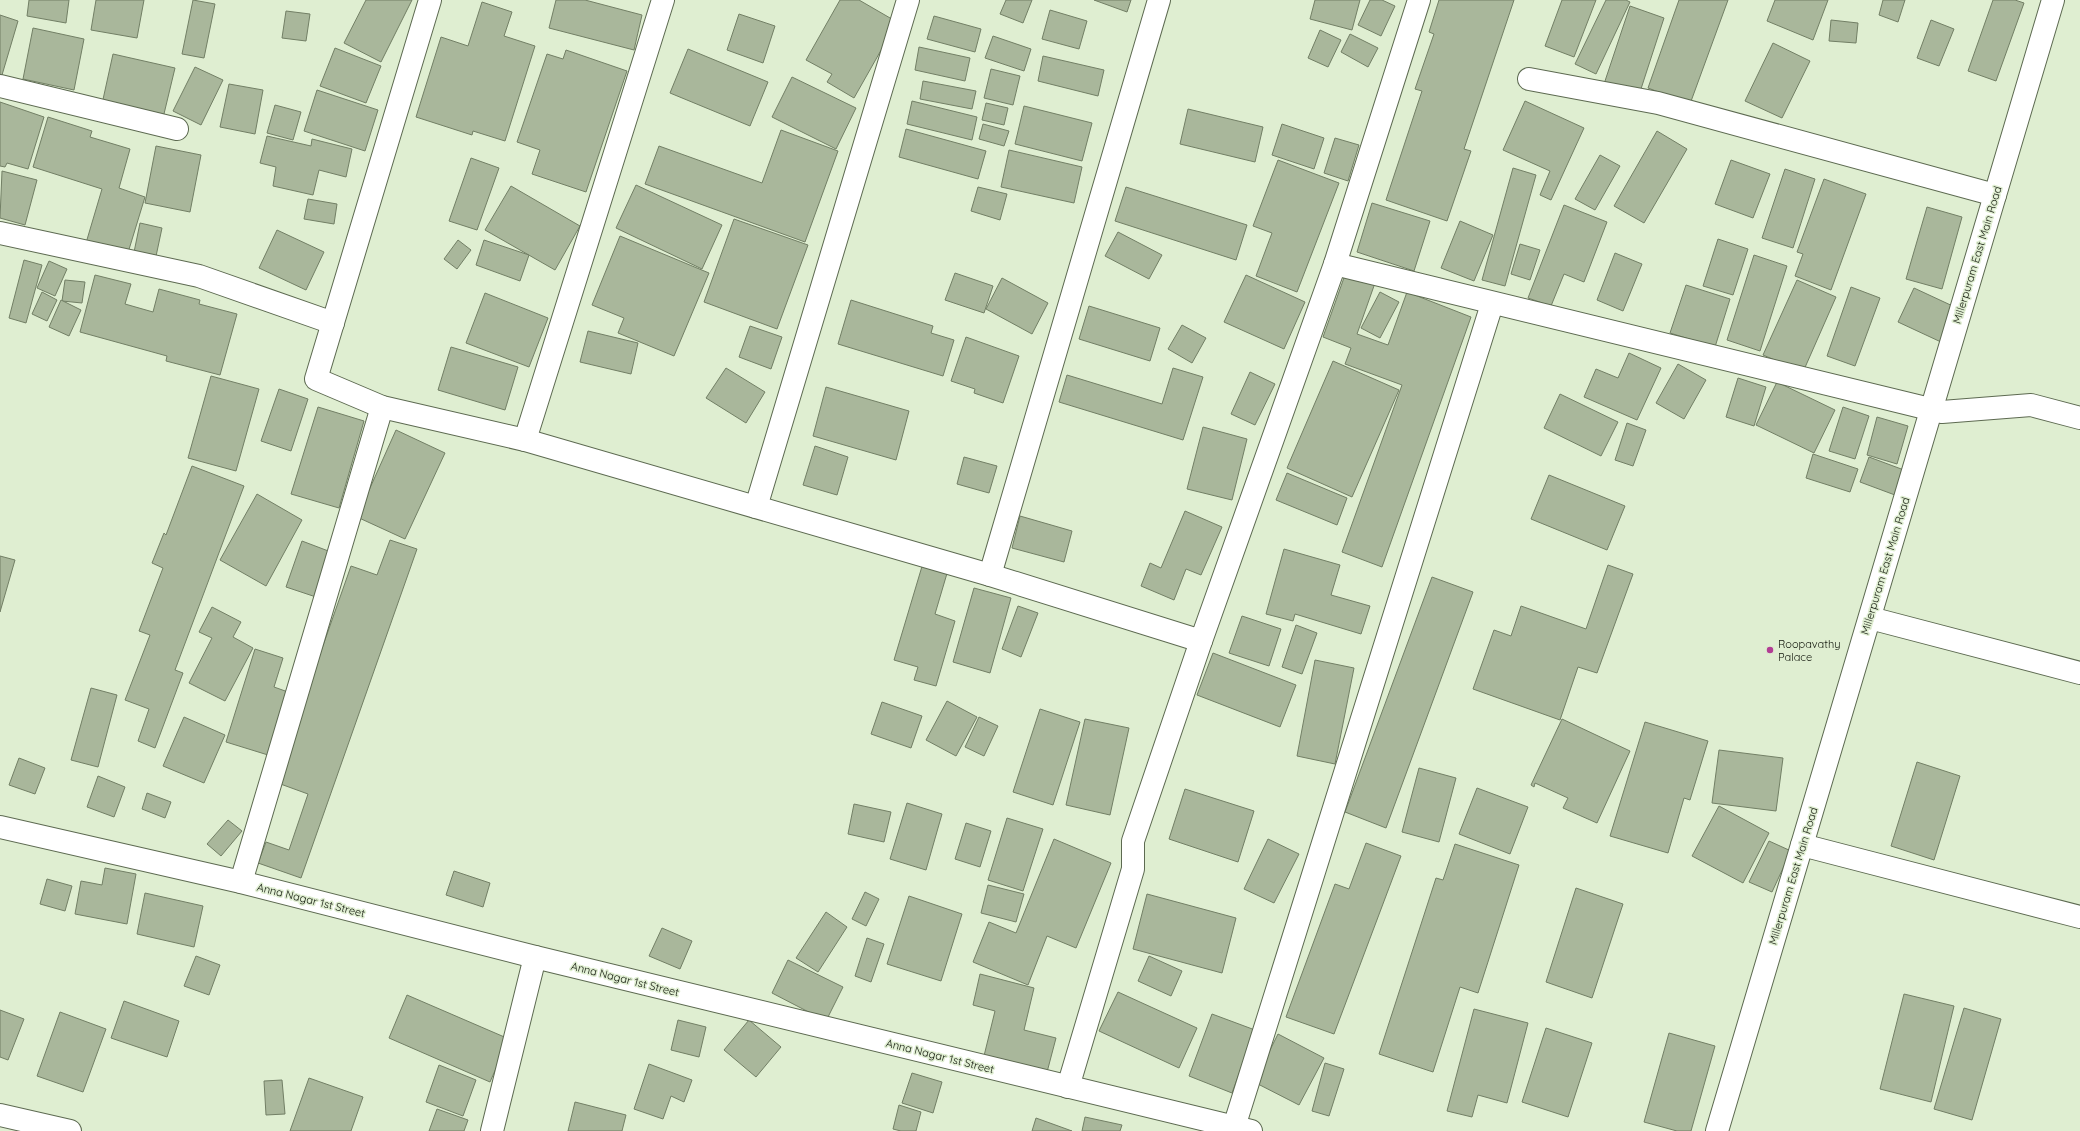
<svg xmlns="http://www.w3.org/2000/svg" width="2080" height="1131" font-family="Quicksand,sans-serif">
  <rect width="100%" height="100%" fill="#dfeed1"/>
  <g fill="#a9b79b" stroke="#727f65">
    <polygon points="29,0 69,0 66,23 27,16"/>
    <polygon points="96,0 144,0 137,38 91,30"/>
    <polygon points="193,0 215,4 204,58 182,54"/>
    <polygon points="366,0 412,0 381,62 344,43"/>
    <polygon points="556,0 585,0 642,15 634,50 549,28"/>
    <polygon points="840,0 859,0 897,22 854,98 827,82 832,74 806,60"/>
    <polygon points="1006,0 1032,0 1023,23 1000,14"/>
    <polygon points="1094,0 1131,0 1127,12"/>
    <polygon points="1315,0 1360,0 1352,30 1310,19"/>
    <polygon points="1370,0 1382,0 1395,6 1381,36 1358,25"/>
    <polygon points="1439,0 1514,0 1464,149 1471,151 1447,221 1386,200 1422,91 1415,89 1434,34 1429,32"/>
    <polygon points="1562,0 1596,0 1574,57 1545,46"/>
    <polygon points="1606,0 1626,0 1630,2 1596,74 1575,64"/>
    <polygon points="1679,0 1728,0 1690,104 1648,88"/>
    <polygon points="1775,0 1828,0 1813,40 1767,21"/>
    <polygon points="1883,0 1905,0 1898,22 1879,15"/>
    <polygon points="1993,0 2015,0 2024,3 1996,81 1968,71"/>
    <polygon points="482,2 512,12 504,36 535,46 505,141 473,131 472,135 416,117 441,37 468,46"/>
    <polygon points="1630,6 1664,18 1639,95 1604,84"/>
    <polygon points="1050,10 1087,21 1079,49 1042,39"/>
    <polygon points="286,11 310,14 306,41 282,38"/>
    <polygon points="739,14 775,26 763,63 727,50"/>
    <polygon points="0,15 18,21 2,75 0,75"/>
    <polygon points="934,16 981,29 975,52 927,39"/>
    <polygon points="1831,20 1858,23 1856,43 1829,41"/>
    <polygon points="1931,20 1954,29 1939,66 1917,58"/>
    <polygon points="33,28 84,39 74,90 23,79"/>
    <polygon points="1320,30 1341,40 1328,67 1308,58"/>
    <polygon points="1350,34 1378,48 1368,67 1341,52"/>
    <polygon points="993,36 1031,49 1024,71 985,58"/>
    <polygon points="1773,43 1810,61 1782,118 1745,101"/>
    <polygon points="919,47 970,58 965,81 915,70"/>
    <polygon points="335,48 381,66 366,103 320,86"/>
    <polygon points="688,49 768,82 750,126 670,93"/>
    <polygon points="566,50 627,71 586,192 532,174 540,150 517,142 547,54 563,59"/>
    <polygon points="113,54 175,68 163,118 102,104"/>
    <polygon points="1043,56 1104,70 1098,96 1038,81"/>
    <polygon points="195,67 223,80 201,125 173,111"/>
    <polygon points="991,69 1020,76 1013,105 984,98"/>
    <polygon points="792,77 856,108 836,149 772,117"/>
    <polygon points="923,81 976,91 972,109 920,99"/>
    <polygon points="229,84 263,90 255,134 220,127"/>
    <polygon points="317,90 378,110 365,151 304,131"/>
    <polygon points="912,101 977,117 972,140 907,124"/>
    <polygon points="1525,101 1584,128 1551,200 1540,195 1550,171 1503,150"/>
    <polygon points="0,102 44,117 28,169 7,163 5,167 0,166"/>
    <polygon points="986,103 1008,108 1004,125 982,120"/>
    <polygon points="275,105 301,112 293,140 267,133"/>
    <polygon points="1024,106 1092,123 1082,161 1015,144"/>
    <polygon points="1188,109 1263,127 1255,162 1180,144"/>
    <polygon points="48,117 92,131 90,137 130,149 119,188 145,197 127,256 86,243 102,189 33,167"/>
    <polygon points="983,124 1009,131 1004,146 979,139"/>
    <polygon points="1282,124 1324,138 1314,169 1272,155"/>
    <polygon points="906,129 986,151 978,179 899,157"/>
    <polygon points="781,130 838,151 805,242 645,184 659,146 762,183"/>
    <polygon points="1657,131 1687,149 1644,223 1614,206"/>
    <polygon points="267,136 311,146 312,139 352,149 346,177 319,170 313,195 273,186 276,167 260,163"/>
    <polygon points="1335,138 1359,145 1348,181 1324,173"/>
    <polygon points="156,146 201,155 190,212 145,203"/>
    <polygon points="1009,150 1082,167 1074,203 1001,187"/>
    <polygon points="1600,155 1620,166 1595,210 1575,199"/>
    <polygon points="471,158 499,168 477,230 449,221"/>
    <polygon points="1278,160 1339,183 1297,292 1256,276 1272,233 1253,226"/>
    <polygon points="1731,160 1770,174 1753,218 1715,204"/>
    <polygon points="1513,168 1536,175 1505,286 1482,280"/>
    <polygon points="1785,169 1815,179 1793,248 1762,238"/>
    <polygon points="2,171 37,180 25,225 0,218"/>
    <polygon points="1824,179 1866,194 1831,290 1795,276 1803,254 1797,252"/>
    <polygon points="636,185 722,225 702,269 616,228"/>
    <polygon points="511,186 580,226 555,270 485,230"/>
    <polygon points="978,187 1007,194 1000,220 971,211"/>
    <polygon points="1126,187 1247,225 1236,260 1115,221"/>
    <polygon points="308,199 337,204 334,224 304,219"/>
    <polygon points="1372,203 1430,221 1414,271 1357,252"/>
    <polygon points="1564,205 1607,222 1584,282 1564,274 1551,306 1528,298"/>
    <polygon points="1927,207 1962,217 1942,289 1906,279"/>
    <polygon points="734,219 808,245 777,329 704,302"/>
    <polygon points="1460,221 1493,235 1474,281 1441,268"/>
    <polygon points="140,223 162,228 155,261 133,257"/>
    <polygon points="277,230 324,252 306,290 259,268"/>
    <polygon points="1118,232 1162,255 1149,279 1105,256"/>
    <polygon points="620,236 709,273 674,356 618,333 624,318 592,305"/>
    <polygon points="1718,239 1748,249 1733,295 1703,286"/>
    <polygon points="458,240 471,250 457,269 444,259"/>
    <polygon points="484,240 529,255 520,281 476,265"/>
    <polygon points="1520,244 1540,250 1530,280 1511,274"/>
    <polygon points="1615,253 1642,264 1623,311 1597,300"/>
    <polygon points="1754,255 1787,266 1760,351 1727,340"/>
    <polygon points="24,260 42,265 26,323 9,318"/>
    <polygon points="49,261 67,269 55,296 37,288"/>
    <polygon points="1346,272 1375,283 1357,334 1388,345 1407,292 1471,317 1382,567 1342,552 1402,385 1345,364 1351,348 1323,337"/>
    <polygon points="955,273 993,286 984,313 945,300"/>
    <polygon points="95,275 131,284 125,304 153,312 159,289 200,300 199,304 237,314 220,375 166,361 167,356 80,332"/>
    <polygon points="1246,275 1305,302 1284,349 1224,322"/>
    <polygon points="1002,278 1048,303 1032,334 986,309"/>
    <polygon points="65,280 85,282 82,303 62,301"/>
    <polygon points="1797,280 1836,297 1803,372 1763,355"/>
    <polygon points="1686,285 1730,299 1715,347 1670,333"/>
    <polygon points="1851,287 1880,298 1855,366 1827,356"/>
    <polygon points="1914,288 1957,308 1941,342 1898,322"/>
    <polygon points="42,292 57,300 47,321 32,314"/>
    <polygon points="1380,292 1399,302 1380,338 1361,328"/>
    <polygon points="485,293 548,318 529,367 466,343"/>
    <polygon points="61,300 81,310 69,336 49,327"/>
    <polygon points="851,300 933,326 931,333 954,340 943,376 838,344"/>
    <polygon points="1089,306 1160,328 1150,361 1079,339"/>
    <polygon points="1182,325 1206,338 1192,363 1168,349"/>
    <polygon points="750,326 782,337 771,369 739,357"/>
    <polygon points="588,331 638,343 631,374 580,362"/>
    <polygon points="966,337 1019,356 1003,403 974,393 975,389 951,381"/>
    <polygon points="451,347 518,367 505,410 438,390"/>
    <polygon points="1629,353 1661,368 1637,420 1584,397 1596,369 1618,378"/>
    <polygon points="1333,361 1399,390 1352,497 1287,468"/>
    <polygon points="1678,364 1706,380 1684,419 1656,403"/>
    <polygon points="726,368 765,392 746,423 706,398"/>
    <polygon points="1173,368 1203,377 1183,440 1059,402 1067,375 1162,404"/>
    <polygon points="1250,372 1275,384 1255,425 1231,414"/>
    <polygon points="211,376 259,389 236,471 188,458"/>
    <polygon points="1738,378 1766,387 1754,426 1726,417"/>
    <polygon points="1777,382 1835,410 1814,453 1756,425"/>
    <polygon points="826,387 909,411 896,460 813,436"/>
    <polygon points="279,389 308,399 291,451 261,441"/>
    <polygon points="1560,394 1618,422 1601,456 1544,428"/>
    <polygon points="318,407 364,421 339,508 291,494"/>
    <polygon points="1843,407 1869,416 1855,459 1829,451"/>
    <polygon points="1877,417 1908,426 1897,464 1867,455"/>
    <polygon points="1627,423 1646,430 1633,466 1615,460"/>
    <polygon points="1203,427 1247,439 1232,500 1187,489"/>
    <polygon points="396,430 445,453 405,539 357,517"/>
    <polygon points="815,446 848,457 837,495 803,485"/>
    <polygon points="1813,454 1858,469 1850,492 1806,478"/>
    <polygon points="964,457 997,466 989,493 957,484"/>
    <polygon points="1869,457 1912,473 1903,498 1860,482"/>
    <polygon points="192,466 244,486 175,670 183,673 155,748 138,741 149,709 125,700 150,635 139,631 163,568 152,563 164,533 166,535"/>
    <polygon points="1287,473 1347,498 1337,525 1276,500"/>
    <polygon points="1549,475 1625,506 1607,550 1531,519"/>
    <polygon points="257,494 302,520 266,586 220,560"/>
    <polygon points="1185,511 1222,527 1201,575 1186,569 1174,600 1141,586 1150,563 1161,568"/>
    <polygon points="1020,516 1072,531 1064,562 1012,548"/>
    <polygon points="390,540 417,549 301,878 258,863 266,842 289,850 308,794 275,782 351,566 377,575"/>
    <polygon points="302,541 331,552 316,597 286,587"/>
    <polygon points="1284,549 1340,565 1331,595 1370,606 1361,634 1295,614 1293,621 1266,614"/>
    <polygon points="0,556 15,560 0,612"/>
    <polygon points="923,563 948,570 935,614 955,621 936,686 914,680 918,667 894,660"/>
    <polygon points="1608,565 1633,574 1597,673 1578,667 1560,720 1473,689 1494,630 1511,636 1521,606 1586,629"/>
    <polygon points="1432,577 1473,592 1386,828 1345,812"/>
    <polygon points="974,588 1011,598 990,673 953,662"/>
    <polygon points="1018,606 1038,613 1021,657 1002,649"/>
    <polygon points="212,607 241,622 233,637 253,648 225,701 189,683 212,638 199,632"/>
    <polygon points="1242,616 1281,629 1269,666 1229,653"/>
    <polygon points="1296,625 1317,633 1302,674 1282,667"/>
    <polygon points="255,649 283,658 274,687 288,692 268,755 226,742"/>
    <polygon points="1213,653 1296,685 1280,727 1197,695"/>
    <polygon points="1315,660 1354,668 1335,764 1297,756"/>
    <polygon points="91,688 117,695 98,767 71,760"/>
    <polygon points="947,701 977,717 956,756 926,740"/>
    <polygon points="882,702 922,716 911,748 871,734"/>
    <polygon points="1040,709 1080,722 1053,805 1013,792"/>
    <polygon points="184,717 225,735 204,783 163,766"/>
    <polygon points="979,717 998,726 984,756 965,747"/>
    <polygon points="1085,719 1129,728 1110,815 1066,805"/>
    <polygon points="1562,719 1630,751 1597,823 1563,808 1568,798 1535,783 1534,787 1531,785"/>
    <polygon points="1645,722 1708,741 1690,800 1684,798 1668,853 1610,836"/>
    <polygon points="1719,750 1783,758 1776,811 1712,803"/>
    <polygon points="19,758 45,768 35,794 9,785"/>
    <polygon points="1917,762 1960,776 1934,860 1891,846"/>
    <polygon points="1419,768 1456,778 1439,842 1402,832"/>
    <polygon points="98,776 125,787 114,817 87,807"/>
    <polygon points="1477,788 1528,807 1510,854 1459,834"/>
    <polygon points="1185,789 1254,811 1238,862 1169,839"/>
    <polygon points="147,793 171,802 165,818 142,809"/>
    <polygon points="907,803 942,814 926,870 890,859"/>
    <polygon points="854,804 891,812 884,842 848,834"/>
    <polygon points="1719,806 1769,833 1743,883 1692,856"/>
    <polygon points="1007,818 1043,829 1023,891 988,880"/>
    <polygon points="228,820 242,831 221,856 207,844"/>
    <polygon points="966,823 991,831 980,867 955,859"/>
    <polygon points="1054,839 1111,863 1076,948 1047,936 1028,985 973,962 989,922 1016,933"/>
    <polygon points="1268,839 1299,854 1274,903 1244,889"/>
    <polygon points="1769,841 1791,851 1772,892 1749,882"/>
    <polygon points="1366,843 1401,856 1334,1034 1286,1017 1335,884 1349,889"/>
    <polygon points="1455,844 1519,865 1478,993 1460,987 1433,1072 1379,1054 1436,878 1443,880"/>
    <polygon points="105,868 136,874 127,924 75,914 81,881 102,885"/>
    <polygon points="454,871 490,883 483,907 446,895"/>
    <polygon points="47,879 72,886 65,911 40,904"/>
    <polygon points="988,885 1024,894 1016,922 981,913"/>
    <polygon points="1576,888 1623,904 1592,998 1546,982"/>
    <polygon points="865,892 879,899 866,926 852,919"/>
    <polygon points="145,893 203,906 194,947 137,934"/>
    <polygon points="1147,894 1236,918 1222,973 1133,949"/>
    <polygon points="909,896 962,914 941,981 887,964"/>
    <polygon points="826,912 847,927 818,972 796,958"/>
    <polygon points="662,928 692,941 680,969 649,956"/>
    <polygon points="867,938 884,944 871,982 855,976"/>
    <polygon points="196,956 220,965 209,995 184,986"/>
    <polygon points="1149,956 1182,971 1171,996 1138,981"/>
    <polygon points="788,960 843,987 826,1021 772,993"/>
    <polygon points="980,974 1034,988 1024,1030 1056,1038 1046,1076 983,1060 995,1011 973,1005"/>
    <polygon points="1118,992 1197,1028 1179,1068 1099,1031"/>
    <polygon points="1904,994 1954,1006 1931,1102 1880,1089"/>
    <polygon points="407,995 509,1039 490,1082 389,1038"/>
    <polygon points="124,1001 179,1021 167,1057 111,1038"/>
    <polygon points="1964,1008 2001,1019 1972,1120 1934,1109"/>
    <polygon points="1474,1009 1528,1023 1507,1103 1478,1095 1472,1117 1447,1111"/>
    <polygon points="0,1010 24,1019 8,1060 0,1057"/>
    <polygon points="60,1012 106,1029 83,1092 37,1076"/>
    <polygon points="1212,1014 1255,1030 1232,1093 1189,1076"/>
    <polygon points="678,1020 706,1027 699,1057 671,1050"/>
    <polygon points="749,1020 781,1047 756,1077 724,1050"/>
    <polygon points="1546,1028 1592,1043 1568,1117 1522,1102"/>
    <polygon points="1669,1033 1715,1046 1691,1131 1677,1131 1644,1122"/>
    <polygon points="1278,1034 1324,1058 1299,1105 1254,1082"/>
    <polygon points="1325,1063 1344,1069 1329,1116 1312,1111"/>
    <polygon points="649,1064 692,1080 684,1102 671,1096 663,1119 634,1109"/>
    <polygon points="439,1065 476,1080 463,1116 426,1102"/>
    <polygon points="912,1073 942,1082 933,1113 902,1103"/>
    <polygon points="309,1078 363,1097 351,1131 290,1131"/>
    <polygon points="282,1080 285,1114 266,1115 264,1081"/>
    <polygon points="575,1102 626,1115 622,1131 568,1131"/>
    <polygon points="899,1105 921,1112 916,1131 901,1131 893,1129"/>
    <polygon points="437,1109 468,1120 464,1131 429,1131"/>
    <polygon points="1085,1117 1122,1125 1120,1131 1082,1131"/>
    <polygon points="1036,1118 1072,1131 1032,1131"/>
  </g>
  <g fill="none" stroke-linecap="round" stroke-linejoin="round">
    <g stroke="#5d6a51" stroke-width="24">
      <g id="minor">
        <polyline points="430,0 316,379 382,407 525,440 990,575 1201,641 1335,264 1419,0"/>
        <polyline points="1529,79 1658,103 1995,195"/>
        <polyline points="0,86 177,129"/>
        <polyline points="0,233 199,276 333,323"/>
        <polyline points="1335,264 1942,412 2031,405 2080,418"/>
        <polyline points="525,440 663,0"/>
        <polyline points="756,507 908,0"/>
        <polyline points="990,575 1159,0"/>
        <polyline points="1870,618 2080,673"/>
        <polyline points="0,827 241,882 535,957 1251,1131"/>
        <polyline points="1802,845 2080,917"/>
        <polyline points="241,882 382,407"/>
        <polyline points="1068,1087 1133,869 1133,841 1201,641"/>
        <polyline points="0,1115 70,1131"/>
        <polyline points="1234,1127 1492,304"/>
        <polyline points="492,1131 535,957"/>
        <polyline points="1717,1131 2053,0"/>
      </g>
    </g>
    <use href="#minor" stroke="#fff" stroke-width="22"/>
  </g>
  <circle fill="#b23d94" stroke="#dfeed1" stroke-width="1.5" cx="1770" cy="650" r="4"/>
  <g text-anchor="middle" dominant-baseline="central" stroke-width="3" stroke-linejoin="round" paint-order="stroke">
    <g font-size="11" fill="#11160c" stroke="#dfeed1">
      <text transform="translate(1977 255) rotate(-73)">Millerpuram East Main Road</text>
      <text transform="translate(1885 566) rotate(-73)">Millerpuram East Main Road</text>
      <text transform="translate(1793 876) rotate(-73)">Millerpuram East Main Road</text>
      <text transform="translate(311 900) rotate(14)">Anna Nagar 1st Street</text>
      <text transform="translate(625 979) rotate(14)">Anna Nagar 1st Street</text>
      <text transform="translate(940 1056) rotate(14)">Anna Nagar 1st Street</text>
    </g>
    <g font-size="11" fill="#11160c" stroke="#dfeed1" text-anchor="start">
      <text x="1778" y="644">Roopavathy<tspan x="1778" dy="13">Palace</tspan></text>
    </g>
  </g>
</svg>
